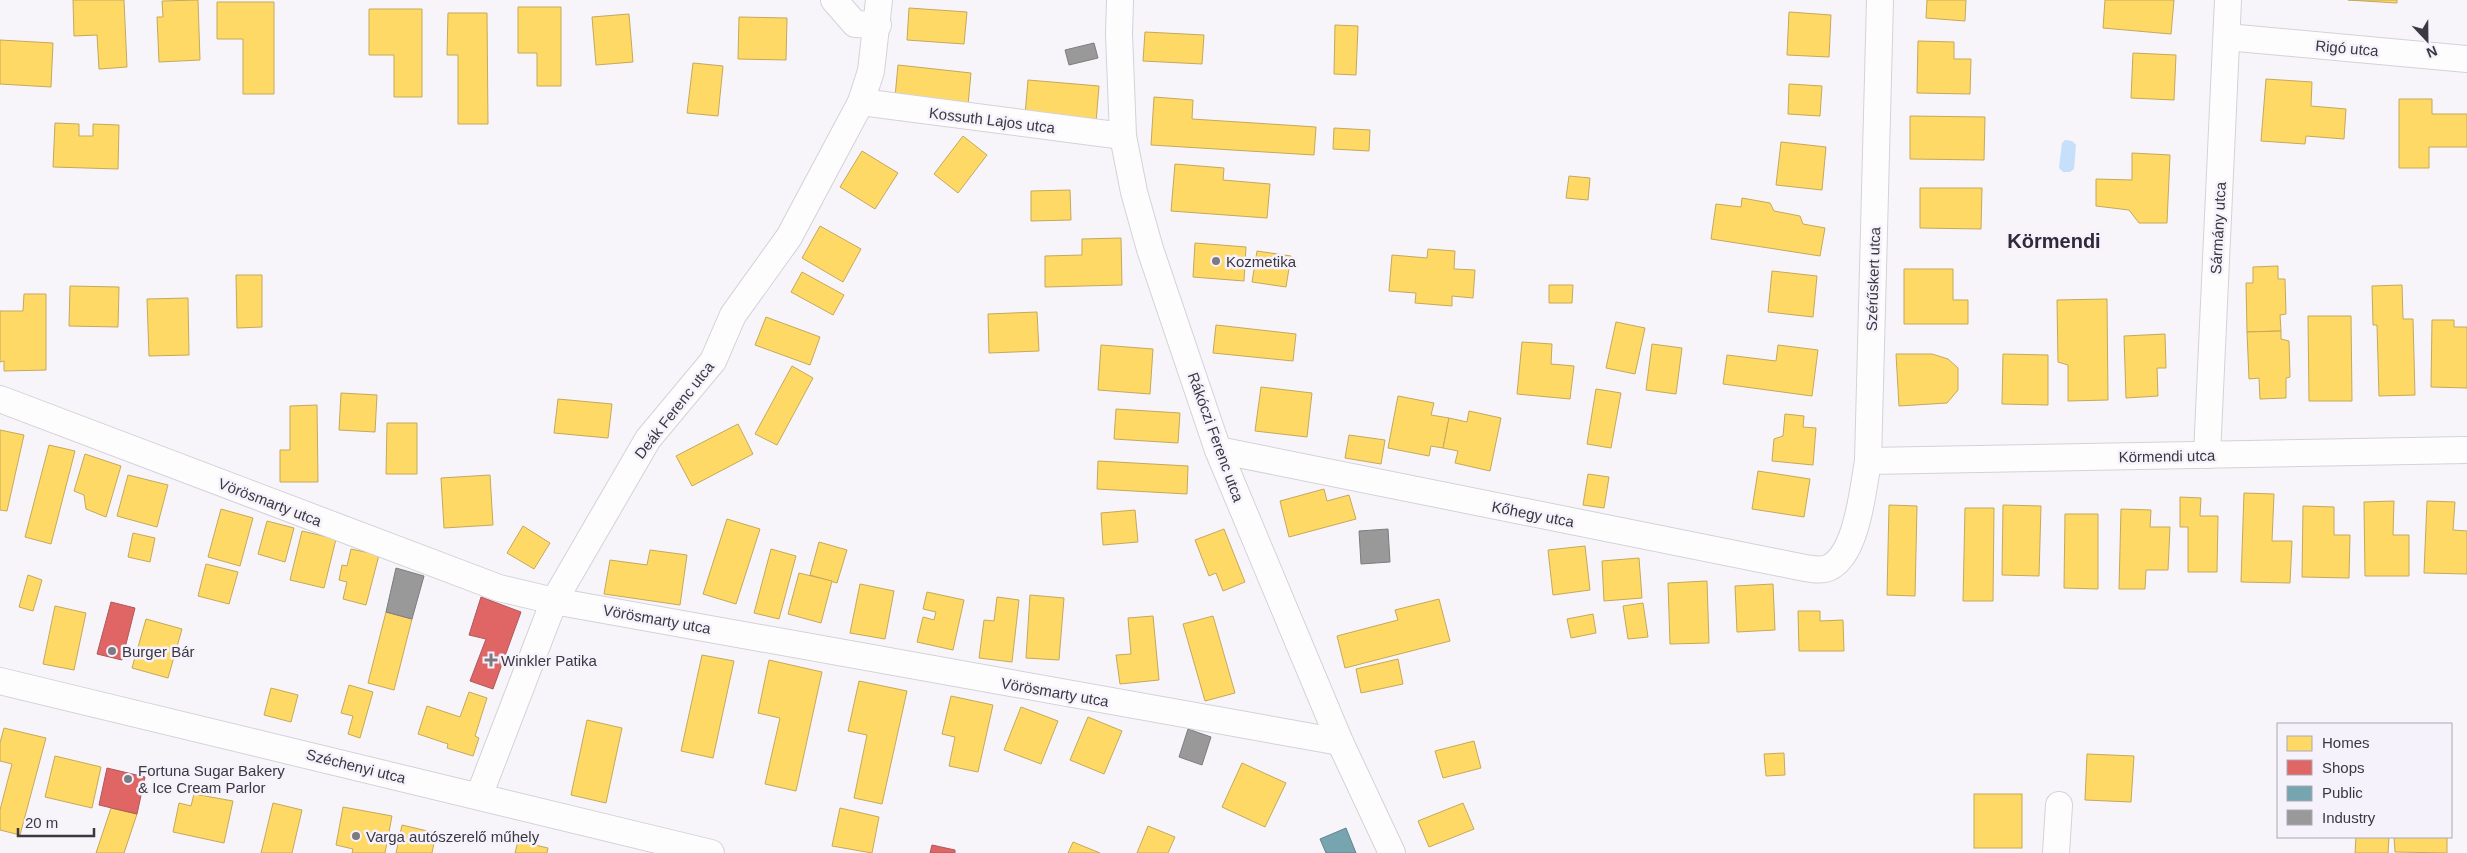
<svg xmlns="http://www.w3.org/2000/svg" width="2467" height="853" font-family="Helvetica,sans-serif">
  <rect width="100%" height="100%" fill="#f7f4fa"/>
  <polygon fill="#c6dffa" points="2065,140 2072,141 2076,145 2074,169 2070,172 2063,172 2059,168 2062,143"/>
  <g fill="#ffd966" stroke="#c4a95b">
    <polygon points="73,0 124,0 127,67 99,69 97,35 74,36"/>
    <polygon points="198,0 200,60 159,62 157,17 163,17 162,1"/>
    <polygon points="1927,0 1966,0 1965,21 1926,18"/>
    <polygon points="2105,0 2174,0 2171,34 2103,28"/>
    <polygon points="2348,0 2397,0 2397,3"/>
    <polygon points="217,2 274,2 274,94 243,94 243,39 217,39"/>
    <polygon points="518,7 561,7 561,86 537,86 537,53 518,53"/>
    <polygon points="909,8 967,12 964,44 907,40"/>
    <polygon points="369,9 422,9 422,97 394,97 394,55 369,55"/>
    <polygon points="1789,12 1831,15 1829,57 1787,55"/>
    <polygon points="448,13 487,13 488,124 458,124 458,55 447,55"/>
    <polygon points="629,14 633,62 596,65 592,17"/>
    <polygon points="739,17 787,18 786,60 738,59"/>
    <polygon points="1335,25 1358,26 1356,75 1334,74"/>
    <polygon points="1145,32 1204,35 1202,64 1143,61"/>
    <polygon points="0,40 53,43 51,87 0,84"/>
    <polygon points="1918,41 1954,42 1954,59 1971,59 1970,94 1917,93"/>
    <polygon points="2133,53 2176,55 2174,100 2131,98"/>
    <polygon points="693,63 723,66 718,116 687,113"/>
    <polygon points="898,65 971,73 968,105 895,97"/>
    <polygon points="2266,79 2312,82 2311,106 2346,109 2344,139 2306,136 2305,144 2261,141"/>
    <polygon points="1028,80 1099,86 1096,122 1025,115"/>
    <polygon points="1789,84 1822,86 1820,116 1788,114"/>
    <polygon points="1154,97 1193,100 1192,119 1316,127 1314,155 1151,145"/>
    <polygon points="2399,99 2432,99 2432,114 2467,114 2467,147 2429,147 2429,168 2399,168"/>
    <polygon points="1910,116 1985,117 1984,160 1910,159"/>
    <polygon points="55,123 79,124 79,136 93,136 93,124 119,125 118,169 53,167"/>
    <polygon points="1334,128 1370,130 1369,151 1333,149"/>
    <polygon points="963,136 987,155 958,193 934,174"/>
    <polygon points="1781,142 1826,147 1822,190 1776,185"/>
    <polygon points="862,151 898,173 875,209 840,187"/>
    <polygon points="2132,153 2170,155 2167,223 2139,223 2129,210 2096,206 2096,179 2132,180"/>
    <polygon points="1175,164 1224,168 1223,180 1270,184 1267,218 1171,211"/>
    <polygon points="1569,176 1590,178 1588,200 1566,198"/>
    <polygon points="1920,188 1982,188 1981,229 1920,228"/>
    <polygon points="1070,190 1071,220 1031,221 1031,191"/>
    <polygon points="1742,198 1770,203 1774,211 1800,216 1803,224 1825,228 1820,256 1711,239 1716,204 1741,207"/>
    <polygon points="820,226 861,249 843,282 802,258"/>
    <polygon points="1121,238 1122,285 1045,287 1045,256 1082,255 1082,239"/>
    <polygon points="1195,243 1246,247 1244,281 1193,277"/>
    <polygon points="1428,249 1455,251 1454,269 1475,270 1473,298 1452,296 1452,306 1415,303 1416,293 1389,291 1392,255 1427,258"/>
    <polygon points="1257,251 1291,256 1286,287 1252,282"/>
    <polygon points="2278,266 2278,279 2285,279 2286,314 2280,315 2281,331 2247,332 2246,283 2253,283 2253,267"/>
    <polygon points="1904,269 1953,269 1953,300 1968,300 1968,324 1904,324"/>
    <polygon points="1772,271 1817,276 1813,317 1768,312"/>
    <polygon points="802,272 844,295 833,315 791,292"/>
    <polygon points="236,275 262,275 262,327 237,328"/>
    <polygon points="1549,285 1573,285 1572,303 1549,303"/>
    <polygon points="2402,285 2403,319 2413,319 2415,395 2379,396 2377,325 2373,325 2372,286"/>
    <polygon points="70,286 119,287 118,327 69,326"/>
    <polygon points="24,294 46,294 46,370 4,371 4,361 0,362 0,311 23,311"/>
    <polygon points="188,298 189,355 149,356 147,299"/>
    <polygon points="2107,299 2108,400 2068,401 2068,365 2058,362 2057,300"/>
    <polygon points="1037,312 1039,351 989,353 988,314"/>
    <polygon points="2308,316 2351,316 2352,401 2309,401"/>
    <polygon points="766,317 820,337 810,365 755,345"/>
    <polygon points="2432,320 2454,320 2454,327 2467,327 2467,388 2431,387"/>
    <polygon points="1616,322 1645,328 1635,374 1606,368"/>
    <polygon points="1216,325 1296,334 1293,361 1213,353"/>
    <polygon points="2281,331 2281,339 2289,341 2290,377 2286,378 2286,398 2260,399 2259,378 2249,379 2247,332"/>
    <polygon points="2165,334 2166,368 2157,368 2158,396 2126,398 2124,336"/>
    <polygon points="1522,342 1552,344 1551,364 1574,366 1570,399 1517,394"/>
    <polygon points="1652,344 1682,348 1676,394 1646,390"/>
    <polygon points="1101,345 1153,349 1150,394 1098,390"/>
    <polygon points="1778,345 1818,350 1812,396 1723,384 1727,355 1776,361"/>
    <polygon points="1896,354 1932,354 1948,359 1958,368 1958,390 1947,403 1899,406"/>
    <polygon points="2003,354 2048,355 2048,405 2002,404"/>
    <polygon points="792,366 813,378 777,445 755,434"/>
    <polygon points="1261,387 1312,393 1307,437 1255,431"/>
    <polygon points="1596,389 1621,393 1611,448 1587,444"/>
    <polygon points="341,393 377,395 375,432 339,430"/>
    <polygon points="1398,396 1434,403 1431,415 1449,418 1443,448 1431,446 1429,456 1388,448"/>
    <polygon points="558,399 612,404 608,438 554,433"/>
    <polygon points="317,405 318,482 280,482 280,450 290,450 290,406"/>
    <polygon points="1116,409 1180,413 1178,443 1114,439"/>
    <polygon points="1469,411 1501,418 1490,471 1455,463 1458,451 1443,448 1449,418 1467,422"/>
    <polygon points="1785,414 1804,416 1803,427 1816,428 1813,465 1772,461 1774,439 1783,436"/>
    <polygon points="387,423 417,423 417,474 386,474"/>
    <polygon points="738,424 753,454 692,486 676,456"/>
    <polygon points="0,430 24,435 7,511 0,510"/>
    <polygon points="1349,435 1385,440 1381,464 1345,458"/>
    <polygon points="49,445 75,451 51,544 25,537"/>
    <polygon points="85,454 121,466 106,517 86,509 84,495 74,491"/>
    <polygon points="1098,461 1188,466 1187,494 1097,489"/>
    <polygon points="1758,471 1810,479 1804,517 1752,509"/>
    <polygon points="1588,474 1609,477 1604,508 1583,505"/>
    <polygon points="128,475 168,485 157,527 117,516"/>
    <polygon points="490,475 493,525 444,528 441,478"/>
    <polygon points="1324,489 1327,501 1349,495 1356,519 1289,537 1280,501"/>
    <polygon points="2244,493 2274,494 2272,541 2292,541 2290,583 2241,582"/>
    <polygon points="2180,497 2201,498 2200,516 2218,516 2217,572 2188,572 2188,527 2180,527"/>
    <polygon points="2394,501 2393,535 2409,535 2409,576 2365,576 2364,502"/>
    <polygon points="2427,501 2455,502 2453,530 2467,531 2467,574 2424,573"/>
    <polygon points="1889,505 1917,506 1915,596 1887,595"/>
    <polygon points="2003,505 2041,506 2039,576 2002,575"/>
    <polygon points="2303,506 2334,507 2334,535 2350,535 2349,578 2302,577"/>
    <polygon points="1965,508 1994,508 1993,601 1963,601"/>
    <polygon points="221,509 253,518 240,566 208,557"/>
    <polygon points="2121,509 2151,510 2150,527 2170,527 2168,570 2146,570 2145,589 2119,589"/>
    <polygon points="1135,510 1138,542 1103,545 1101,513"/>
    <polygon points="2065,514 2098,514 2098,589 2064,588"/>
    <polygon points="727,519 760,529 736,604 703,594"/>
    <polygon points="267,521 294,528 285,562 258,554"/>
    <polygon points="523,526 550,543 534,569 507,553"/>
    <polygon points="1224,529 1245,582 1223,591 1216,573 1209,576 1195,540"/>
    <polygon points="302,531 336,539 324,588 290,580"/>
    <polygon points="133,533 155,538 150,562 128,557"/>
    <polygon points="819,542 847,550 837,583 810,575"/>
    <polygon points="1585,546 1590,590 1553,595 1548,550"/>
    <polygon points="351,549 379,555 366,605 343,599 347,582 339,580 342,565 347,566"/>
    <polygon points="771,549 796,556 779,619 754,613"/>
    <polygon points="650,550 687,555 680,605 604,594 610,560 647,565"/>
    <polygon points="1639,558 1642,598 1604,601 1602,561"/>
    <polygon points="206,564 238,572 229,604 198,596"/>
    <polygon points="799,573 832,581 821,623 788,614"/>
    <polygon points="28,575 42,580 33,611 19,607"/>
    <polygon points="1707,581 1709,643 1670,644 1668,583"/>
    <polygon points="860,584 894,591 885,639 850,633"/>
    <polygon points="1773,584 1775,630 1737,632 1735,586"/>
    <polygon points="927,592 964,600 953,650 917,642 923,617 934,620 936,612 923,609"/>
    <polygon points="1030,595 1064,598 1059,660 1026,658"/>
    <polygon points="997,597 1019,600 1012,662 979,658 984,620 994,621"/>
    <polygon points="1439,599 1450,641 1345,668 1337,636 1398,620 1395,610"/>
    <polygon points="1643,603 1648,637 1628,639 1623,606"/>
    <polygon points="55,606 86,613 74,670 43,664"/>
    <polygon points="1798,611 1820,611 1820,621 1843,620 1844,651 1799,651"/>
    <polygon points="386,612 412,619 394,690 368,683"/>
    <polygon points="1593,614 1596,633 1571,638 1567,619"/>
    <polygon points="1153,616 1159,680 1120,684 1116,655 1131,654 1128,618"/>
    <polygon points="1213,616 1235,693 1205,701 1183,624"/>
    <polygon points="146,619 182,629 168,678 132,668"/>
    <polygon points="702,655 734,661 713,758 681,751"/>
    <polygon points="1398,659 1403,684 1361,693 1356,669"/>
    <polygon points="769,660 822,672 796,791 765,784 780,718 758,713"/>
    <polygon points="859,681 907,691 882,804 854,798 867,735 848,731"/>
    <polygon points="349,685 373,692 360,738 348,734 353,716 341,713"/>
    <polygon points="271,688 298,695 291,722 264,715"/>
    <polygon points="469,692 487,698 475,736 479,738 473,756 447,748 448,744 418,734 427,706 460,717"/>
    <polygon points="951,696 993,705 978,772 949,766 955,737 942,734"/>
    <polygon points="1021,707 1058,721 1041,764 1004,750"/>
    <polygon points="1088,717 1122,731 1104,774 1070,760"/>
    <polygon points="587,720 622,728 606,803 571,795"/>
    <polygon points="4,728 46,738 20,835 0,830 0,810 12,764 0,761 0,743"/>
    <polygon points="1474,741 1481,768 1443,778 1435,751"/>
    <polygon points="1784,753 1785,775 1766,776 1764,754"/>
    <polygon points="2087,754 2134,756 2131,802 2085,800"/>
    <polygon points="55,756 101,767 92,808 45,797"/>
    <polygon points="1242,763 1286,783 1265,827 1222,807"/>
    <polygon points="194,794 233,801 224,843 173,832 179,803 191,806"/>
    <rect x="1974" y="794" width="48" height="54"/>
    <polygon points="273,803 302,810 292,853 261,853"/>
    <polygon points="1463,803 1474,829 1429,847 1418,821"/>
    <polygon points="343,807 392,816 385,853 352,853 353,849 336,845"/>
    <polygon points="111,808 137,814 124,853 96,853"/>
    <polygon points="840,808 879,817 872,853 832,846"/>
    <polygon points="402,825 436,833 432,853 396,853"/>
    <polygon points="1148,826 1175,837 1168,853 1137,853"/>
    <polygon points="2356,837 2389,837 2388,853 2355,853"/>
    <polygon points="2394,837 2447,837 2447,853 2395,852"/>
    <polygon points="518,841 548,848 547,853 515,853"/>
    <polygon points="1073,842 1100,853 1068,853"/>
  </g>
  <g fill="#e06666" stroke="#ae585b">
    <polygon points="481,597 521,612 493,689 470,681 486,639 469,635"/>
    <polygon points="111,602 135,608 122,660 97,654"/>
    <polygon points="107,768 145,777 137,814 99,805"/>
    <polygon points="932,845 955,850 955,853 930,853"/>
  </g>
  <polygon fill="#76a5af" stroke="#64848e" points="1346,828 1356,853 1326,853 1320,839"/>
  <g fill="#999" stroke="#7d7c7f">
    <polygon points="1094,43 1098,58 1069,65 1065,50"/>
    <polygon points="1388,529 1390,562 1361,564 1359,531"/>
    <polygon points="396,568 424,576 412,619 386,612"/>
    <polygon points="1188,729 1211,737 1202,765 1179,757"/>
  </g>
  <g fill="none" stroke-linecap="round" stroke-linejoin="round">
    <g stroke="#d4d2d8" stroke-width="28">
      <g id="minor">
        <polyline points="834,0 855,24 878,25"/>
        <polyline points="1120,0 1119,34 1123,136 1134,192 1150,249 1218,450 1340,742 1392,853"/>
        <polyline points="2227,37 2467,59"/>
        <polyline points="861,102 1123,136"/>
        <polyline points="0,399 499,588 554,601 1340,742"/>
        <path d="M1218 450 1805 568C1812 569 1821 571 1828 568 1857 556 1863 489 1868 461L1880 0"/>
        <polyline points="2207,455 2228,0"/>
        <polyline points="1868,461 2467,450"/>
        <polyline points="0,681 711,853"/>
        <polyline points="479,796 554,601 648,439 713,361 733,315 789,237 861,102 871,71 879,0"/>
        <polyline points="2056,853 2059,805"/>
      </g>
    </g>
    <use href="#minor" stroke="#fefdfe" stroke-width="26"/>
  </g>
  <g fill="#7d7a82" stroke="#f6f2fc" stroke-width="2">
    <circle cx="1216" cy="261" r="5"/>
    <circle cx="112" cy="651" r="5"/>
    <path d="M488.5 652.5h5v5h5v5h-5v5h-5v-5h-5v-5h5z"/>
    <circle cx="128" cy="779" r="5"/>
    <circle cx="356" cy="836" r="5"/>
  </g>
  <g text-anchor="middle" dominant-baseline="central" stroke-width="5" stroke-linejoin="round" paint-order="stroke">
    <g font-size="15" fill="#3b3841" stroke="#f6f2fc">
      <text transform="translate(2347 48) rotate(5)">Rigó utca</text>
      <text transform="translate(992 120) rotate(7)">Kossuth Lajos utca</text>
      <text transform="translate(2218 228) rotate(-87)">Sármány utca</text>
      <text transform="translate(1873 279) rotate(-88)">Szérűskert utca</text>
      <text transform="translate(674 410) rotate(-52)">Deák Ferenc utca</text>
      <text transform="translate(1216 437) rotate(70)">Rákóczi Ferenc utca</text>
      <text transform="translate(2167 456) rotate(-1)">Körmendi utca</text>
      <text transform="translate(270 502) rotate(21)">Vörösmarty utca</text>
      <text transform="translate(1533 514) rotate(11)">Kőhegy utca</text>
      <text transform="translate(657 619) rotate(10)">Vörösmarty utca</text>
      <text transform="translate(1055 692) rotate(10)">Vörösmarty utca</text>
      <text transform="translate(356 766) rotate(14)">Széchenyi utca</text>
    </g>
    <g font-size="15" fill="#3b3841" stroke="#f6f2fc" text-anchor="start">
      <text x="1226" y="261">Kozmetika</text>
      <text x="122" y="651">Burger Bár</text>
      <text x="501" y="660">Winkler Patika</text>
      <text x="138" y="770">Fortuna Sugar Bakery<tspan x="138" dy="17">&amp; Ice Cream Parlor</tspan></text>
      <text x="366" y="836">Varga autószerelő műhely</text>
    </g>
    <g font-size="20" font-weight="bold" fill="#30293a" stroke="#f6f2fc">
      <text x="2054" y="241">Körmendi</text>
    </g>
  </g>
  <rect x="2277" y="723" width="175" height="115" fill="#f6f2fc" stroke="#aba8b1"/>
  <rect x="2287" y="736" width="25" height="15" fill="#ffd966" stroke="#aba8b1"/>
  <text x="2322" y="748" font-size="15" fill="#3b3841">Homes</text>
  <rect x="2287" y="760" width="25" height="15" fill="#e06666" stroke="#aba8b1"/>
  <text x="2322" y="773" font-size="15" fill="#3b3841">Shops</text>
  <rect x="2287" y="786" width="25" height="15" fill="#76a5af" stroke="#aba8b1"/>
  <text x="2322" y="798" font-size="15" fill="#3b3841">Public</text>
  <rect x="2287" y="810" width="25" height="15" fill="#999999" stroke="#aba8b1"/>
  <text x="2322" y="823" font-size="15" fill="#3b3841">Industry</text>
  <g transform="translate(2427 40) rotate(158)" stroke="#f6f2fc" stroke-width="4" paint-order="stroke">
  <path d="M0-4L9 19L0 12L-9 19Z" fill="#3b3841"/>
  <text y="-8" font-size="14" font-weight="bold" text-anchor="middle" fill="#3b3841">N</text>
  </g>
  <path d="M18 828v8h76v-8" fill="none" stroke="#3b3841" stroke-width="2.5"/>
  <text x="25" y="828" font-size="15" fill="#3b3841" stroke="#f6f2fc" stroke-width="4" paint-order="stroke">20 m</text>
</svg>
